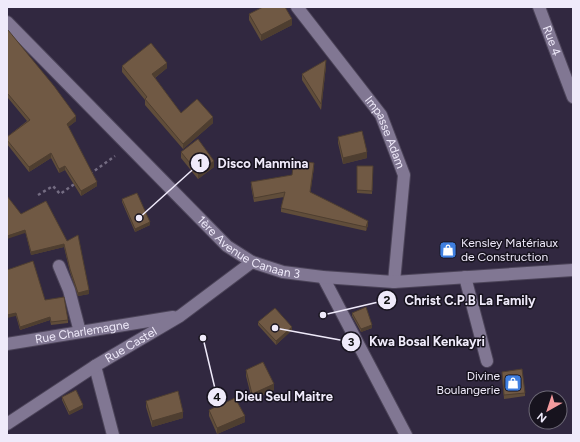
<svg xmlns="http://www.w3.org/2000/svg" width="580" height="442" font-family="Figtree,sans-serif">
  <rect width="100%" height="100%" fill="#312840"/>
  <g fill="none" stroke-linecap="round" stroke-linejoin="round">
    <g stroke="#4c4459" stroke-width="14">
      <g id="street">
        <path id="s1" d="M297 7 381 115 404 175 394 282"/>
        <path id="s2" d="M539 7 573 97"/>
        <polyline points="59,266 69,290 80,332"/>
        <polyline points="323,277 406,435"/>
        <polyline points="465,277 487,361"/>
        <path id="s3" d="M7 344 173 317"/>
        <polyline points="95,366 113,435"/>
        <path id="s4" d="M7 424 95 366 180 316 252 262"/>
      </g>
    </g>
    <g stroke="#4c4459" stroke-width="14">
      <g id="secondary">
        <path id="s5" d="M7 22 227 246 252 262 283 272 323 277 394 282 573 270"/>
      </g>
    </g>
    <g stroke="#746c82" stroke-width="2.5" stroke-dasharray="3 3" stroke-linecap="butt">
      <polyline points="90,174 115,156"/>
      <polyline points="38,195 53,186 60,194 76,183"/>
    </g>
    <use href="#street" stroke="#817793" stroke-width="12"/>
    <use href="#secondary" stroke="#817793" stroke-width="12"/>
  </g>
  <g fill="#604d3a">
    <polygon points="249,14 292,25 261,41 249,20"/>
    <polygon points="7,31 76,121 68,127 97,186 81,196 65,170 59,173 51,158 29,172 7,144 7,137 27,121 8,98 7,99"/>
    <polygon points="122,66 167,68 155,78 181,113 213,123 183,149 145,105 145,100 122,72"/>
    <polygon points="326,66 321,110 302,80 302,74"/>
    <polygon points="338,137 367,158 343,164 338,143"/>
    <polygon points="181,152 214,167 198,179 181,158"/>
    <polygon points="357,166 373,166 372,194 357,193"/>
    <polygon points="314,167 310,193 368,225 366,231 281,212 281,208 284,197 254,202 251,186 251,182 292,175"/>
    <polygon points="122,199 150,225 135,232 122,202"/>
    <polygon points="46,201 89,294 78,296 70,272 64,247 31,255 21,214"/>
    <polygon points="7,270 45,300 68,320 68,323 51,325 50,320 20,330 16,316"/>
    <polygon points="352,313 372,328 361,332 352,316"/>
    <polygon points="258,322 292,330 276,345 258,325"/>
    <polygon points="246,370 274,390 252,400 246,376"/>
    <polygon points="502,372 525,393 525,396 504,399"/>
    <polygon points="62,397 83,408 69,415 62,400"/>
    <polygon points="146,401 183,418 152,427 146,407"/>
    <polygon points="209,410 245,422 217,434 209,416"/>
  </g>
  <g fill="#4e3e30">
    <polygon points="292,19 292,25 261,41 261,35"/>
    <polygon points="326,60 326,66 321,110 321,104"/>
    <polygon points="167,63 167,68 152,80 152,74"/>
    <polygon points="76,116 76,121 67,128 67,124"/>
    <polygon points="213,117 213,123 183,149 183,144"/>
    <polygon points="367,152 367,158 343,164 343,158"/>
    <polygon points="51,153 51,158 29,172 29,167"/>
    <polygon points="214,161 214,167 198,179 198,173"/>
    <polygon points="314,163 314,167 310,196 310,192"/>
    <polygon points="65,166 65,170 59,173 59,169"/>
    <polygon points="97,182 97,186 81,196 81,191"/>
    <polygon points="368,221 368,225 366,231 366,227"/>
    <polygon points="150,222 150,225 135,232 135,229"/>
    <polygon points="25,230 25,233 7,239 7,236"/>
    <polygon points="64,244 64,247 31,255 31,252"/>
    <polygon points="89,290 89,294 78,296 78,293"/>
    <polygon points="16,313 16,316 7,318 7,315"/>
    <polygon points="50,317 50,320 20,330 20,327"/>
    <polygon points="372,325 372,328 361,332 361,329"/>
    <polygon points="292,327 292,330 276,345 276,341"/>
    <polygon points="274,384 274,390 252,400 252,394"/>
    <polygon points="83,405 83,408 69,415 69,412"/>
    <polygon points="183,412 183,418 152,427 152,421"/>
    <polygon points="245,416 245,422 217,434 217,428"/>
  </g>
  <g fill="#705944" stroke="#4e3e30">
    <polygon points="263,7 285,7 292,19 261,35 249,14"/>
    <polygon points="8,30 54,86 76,116 67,124 97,182 81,191 65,166 59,169 51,153 29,167 7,140 7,137 30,120 8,94 7,94 7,31"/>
    <polygon points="151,43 167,63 152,74 181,113 197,99 213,117 183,144 145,99 147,97 122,66"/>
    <polygon points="326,60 321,104 302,74"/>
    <polygon points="362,131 367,152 343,158 338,137"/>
    <polygon points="198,139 214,161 198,173 181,152"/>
    <polygon points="294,160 314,163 310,192 368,221 366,227 281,208 285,192 254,198 251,182 292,175"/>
    <polygon points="357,166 373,166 372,191 357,190"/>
    <polygon points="137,193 150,222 135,229 122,199"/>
    <polygon points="7,196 21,214 46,201 67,241 78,235 89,290 78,293 70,269 64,244 31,252 25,230 7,236"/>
    <polygon points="33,261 45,300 64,297 68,320 51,322 50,317 20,327 16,313 7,315 7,270"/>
    <polygon points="366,307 372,325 361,329 352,313"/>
    <polygon points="275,308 292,327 276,341 258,322"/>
    <polygon points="263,362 274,384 252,394 246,370"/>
    <polygon points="522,369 525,393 504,395 502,372"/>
    <polygon points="76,390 83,405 69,412 62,397"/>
    <polygon points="178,391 183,412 152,421 146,401"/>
    <polygon points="235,398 245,416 217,428 209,410"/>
  </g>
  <defs>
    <g id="shop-square" transform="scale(0.9)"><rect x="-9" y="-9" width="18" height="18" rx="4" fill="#3f7fe0" stroke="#17131e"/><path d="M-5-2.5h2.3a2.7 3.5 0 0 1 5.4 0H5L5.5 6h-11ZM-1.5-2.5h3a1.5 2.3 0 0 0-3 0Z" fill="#fff"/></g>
  </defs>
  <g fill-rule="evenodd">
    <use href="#shop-square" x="448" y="250"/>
    <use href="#shop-square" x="513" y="383"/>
  </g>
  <g text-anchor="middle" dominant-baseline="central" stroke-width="3" stroke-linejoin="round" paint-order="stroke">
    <g font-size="12" fill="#efeafa" stroke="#17131e">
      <text stroke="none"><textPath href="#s2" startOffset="36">Rue 4</textPath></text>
      <text stroke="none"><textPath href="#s1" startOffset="154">Impasse Adam</textPath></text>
      <text stroke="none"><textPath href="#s5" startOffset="334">1ère Avenue Canaan 3</textPath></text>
      <text stroke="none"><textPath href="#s3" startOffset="76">Rue Charlemagne</textPath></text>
      <text stroke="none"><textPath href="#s4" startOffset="147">Rue Castel</textPath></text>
    </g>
    <g font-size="12" fill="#efeafa" stroke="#17131e" text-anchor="start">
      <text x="461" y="243">Kensley Matériaux<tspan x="461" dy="14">de Construction</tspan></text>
      <text x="500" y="376" text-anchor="end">Divine<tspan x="500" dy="14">Boulangerie</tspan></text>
    </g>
  </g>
  <path fill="none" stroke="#efeafa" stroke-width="1.5" d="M139 218L200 163M323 315L387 300M275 328L351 342M203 338L217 397"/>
  <g fill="#efeafa" stroke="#17131e" stroke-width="1.5">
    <circle cx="139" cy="218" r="4"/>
    <circle cx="323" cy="315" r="4"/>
    <circle cx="275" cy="328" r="4"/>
    <circle cx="203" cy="338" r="4"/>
    <circle cx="200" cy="163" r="10"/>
    <circle cx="387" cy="300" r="10"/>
    <circle cx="351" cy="342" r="10"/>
    <circle cx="217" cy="397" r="10"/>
  </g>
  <g font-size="12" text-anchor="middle" font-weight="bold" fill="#111">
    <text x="200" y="167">1</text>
    <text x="387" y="304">2</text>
    <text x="351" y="346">3</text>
    <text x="217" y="401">4</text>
  </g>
  <g font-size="13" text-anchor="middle" font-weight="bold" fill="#efeafa" stroke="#17131e" stroke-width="3" stroke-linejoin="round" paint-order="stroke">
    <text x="263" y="168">Disco Manmina</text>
    <text x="470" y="305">Christ C.P.B La Family</text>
    <text x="427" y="346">Kwa Bosal Kenkayri</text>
    <text x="284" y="401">Dieu Seul Maitre</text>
  </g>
  <rect width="580" height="442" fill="none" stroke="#efeafa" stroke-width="16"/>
  <g transform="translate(548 410) rotate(219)"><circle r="19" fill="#17131e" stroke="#6d6976"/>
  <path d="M0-3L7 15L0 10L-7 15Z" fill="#f59b9e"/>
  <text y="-6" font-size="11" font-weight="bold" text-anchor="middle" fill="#efeafa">N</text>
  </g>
</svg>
